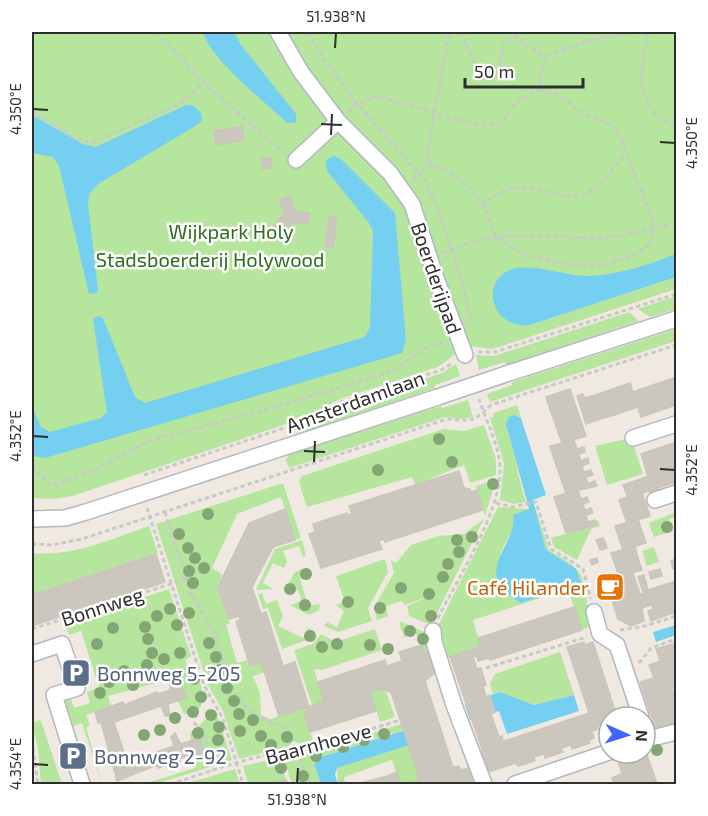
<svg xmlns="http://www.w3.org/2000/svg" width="708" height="816" font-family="'Exo 2',sans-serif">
  <rect width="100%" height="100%" fill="#efe9e1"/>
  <g fill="#b6e59e">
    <polygon points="32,32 676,32 676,265 517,325 530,325 676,277 676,289 493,349 466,346 438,367 340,399 307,417 73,496 53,499 32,498"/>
    <polygon points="676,296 676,309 650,317 638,309"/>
    <polygon points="629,312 639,321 506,365 505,362 479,370 476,355 494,356"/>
    <polygon points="676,329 676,341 490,402 487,394 512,385 512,382"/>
    <polygon points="456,364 460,376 435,385 435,388 298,435 296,428 341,406 442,373"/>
    <polygon points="468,400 473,417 462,419 445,417 289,468 286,460 290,453 441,406 442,408"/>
    <path d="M517 405 521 418 518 416 508 432C516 455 518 479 526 502L514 504 500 500 504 463 490 418 493 417 494 413Z"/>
    <polygon points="484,425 496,459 496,475 470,483 464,465 415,485 412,477 307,507 299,482 302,476 444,429 464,431"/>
    <polygon points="631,438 643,474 607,485 595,446"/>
    <polygon points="496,480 485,516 476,486"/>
    <polygon points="283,483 301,538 295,540 281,497 237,514 212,568 222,574 218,587 230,623 226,625 237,663 248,660 250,666 261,662 265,672 253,676 260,693 261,715 270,719 308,707 309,711 304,713 314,744 305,747 294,741 287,747 239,759 223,711 208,685 156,524"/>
    <path d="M535 506 549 550C594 577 579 574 591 620L590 626 582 630 568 589 473 620 480 645 444 659 439 624 498 507 529 509C525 513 517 517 515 522 513 526 513 531 510 535 493 564 490 583 521 603L581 583 546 550Z"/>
    <polygon points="676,512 676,517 669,519 673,531 654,537 649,523"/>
    <polygon points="484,519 431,625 409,616 407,606 428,597 404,605 402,601 386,606 388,616 377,620 374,607 394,573 391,560 396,563 411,545 439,536 464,534"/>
    <polygon points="598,520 600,526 591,529 577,560 554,547 551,538 596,525 595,521"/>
    <path d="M149 526 158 553 32 595V553C72 557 111 539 149 526Z"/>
    <polygon points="302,540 306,556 303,557 299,546 283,551 287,562 284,568 273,563 263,583 273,589 256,590 275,549"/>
    <polygon points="654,547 659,562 647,566 642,551"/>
    <polygon points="385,559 388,572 368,608 372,621 338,632 324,626 327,622 337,627 344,611 336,605 345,602 336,576"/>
    <polygon points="302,569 308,571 310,575 300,579 308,606 320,604 319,610 309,615 290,605 302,601 298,590 287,593 286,591 294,573"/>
    <path d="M169 589 191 656 185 660 189 671 195 670C201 686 210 702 193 715L184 714 178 701 185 698 181 684 170 687 167 680 108 696 111 706 86 715 90 726 86 727 102 784 82 723 71 727 63 701 70 697 74 708 90 703 87 692 99 687 81 631 69 635 65 623Z"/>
    <polygon points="262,593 266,604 277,600 283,616 278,626 303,638 308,628 315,632 312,638 282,649 268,608 263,609 258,594"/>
    <polygon points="402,622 429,634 432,651 425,654 416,634 404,637 399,623"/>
    <polygon points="375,629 382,650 322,670 314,669 324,701 312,705 294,650 313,644 321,634 336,642"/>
    <polygon points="560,652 574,695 534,705 500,692 493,694 490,684 495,674"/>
    <polygon points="380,689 386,692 395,717 380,722 370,692"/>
    <polygon points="210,710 216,712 232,760 156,784 144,784 195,768 190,733 204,721"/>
    <polygon points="40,720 42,724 62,784 41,784 38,749 32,723"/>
    <polygon points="401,724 403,730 318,758 314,764 321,784 292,784 283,757 288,756 298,761 304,756"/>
    <polygon points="408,745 419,778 414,784 400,784 392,760 344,777 345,784 338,784 337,768"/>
    <polygon points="279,758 286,780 273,784 248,784 243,766"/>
    <polygon points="235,769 240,784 185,784"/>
  </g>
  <g fill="#75cff0">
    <path d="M203 32H234L241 45 296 114V122L287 123C265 102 210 59 203 32Z"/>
    <polygon points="186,105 194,106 201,113 202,120 197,125 98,184 89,195 88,204 98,290 97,293 89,294 59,166 53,157 32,153 32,115 83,144 96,147"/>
    <polygon points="333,156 341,159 395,213 406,340 402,353 45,458 32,456 32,406 41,427 50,432 101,418 107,412 93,319 98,316 103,318 135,397 145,403 365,337 370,327 373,232 369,223 327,171 326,160"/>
    <path d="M676 254V277L530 325C516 326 503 322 496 308 488 293 495 276 510 270 528 262 566 276 587 276 618 275 649 265 676 254Z"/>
    <path d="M514 415 521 418 546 495 533 500 546 550 576 569 581 583 521 603C467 572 519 546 513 515L529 509 506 424 509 417Z"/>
    <polygon points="676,625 676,635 656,642 653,632"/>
    <polygon points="500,692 534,705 574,695 579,711 507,734 499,711 470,720 465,704"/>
    <polygon points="433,721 438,736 337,768 335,775 338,784 321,784 314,764 318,758"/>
  </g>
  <g fill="#cbc7bf" stroke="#cbc5ba" stroke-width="1.5">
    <polygon points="242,126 244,140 216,145 214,131"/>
    <polygon points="271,158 272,168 262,169 261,159"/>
    <polygon points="290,196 295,211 310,213 308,224 293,222 283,233 274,226 284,214 280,200"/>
    <polygon points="330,217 337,218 333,248 325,247"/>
    <polygon points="676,377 676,405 668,380"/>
    <polygon points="668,380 676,405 664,409 656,384"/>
    <polygon points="630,383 638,407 626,411 618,387"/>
    <polygon points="656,384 664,409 653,413 644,388"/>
    <polygon points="618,387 626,411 614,415 607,391"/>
    <polygon points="644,388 653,413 641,417 633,392"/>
    <polygon points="570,389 574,401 550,409 546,397"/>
    <polygon points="607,391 614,415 603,418 595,395"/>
    <polygon points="583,394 585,398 595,395 603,418 586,424 577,396"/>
    <polygon points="574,401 578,413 554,420 550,409"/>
    <polygon points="578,413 582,424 558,432 554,420"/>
    <polygon points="582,424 586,436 562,443 558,432"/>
    <polygon points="574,440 577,449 584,447 585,452 579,454 578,451 554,459 550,446"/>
    <polygon points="676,442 676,482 658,488 659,491 650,495 646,477 648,477 641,454"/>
    <polygon points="578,451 581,461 588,458 589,463 582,466 581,463 558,470 554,459"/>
    <polygon points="581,463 584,472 591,470 593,475 586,477 585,474 562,482 558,470"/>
    <polygon points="459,471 464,488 470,489 471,492 477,490 483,510 385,542 384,539 379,541 382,549 321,568 309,534 315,532 313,524 347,513 347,515 352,514 349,506"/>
    <polygon points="585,474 588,484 595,481 597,486 566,493 562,482"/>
    <polygon points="646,477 651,490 628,498 623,485"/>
    <polygon points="578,490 581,499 587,497 589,502 582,504 582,501 558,509 554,497"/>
    <polygon points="642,492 646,504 623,512 619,500"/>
    <polygon points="582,501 585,510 591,508 593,513 586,515 585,513 562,521 558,509"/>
    <polygon points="646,504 650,516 627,523 623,512"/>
    <polygon points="285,509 295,540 273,547 252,587 261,614 266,612 283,666 295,662 309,707 324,701 318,682 385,660 387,666 402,661 399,652 422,645 425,654 430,652 436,672 425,681 453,767 458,766 462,770 468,768 473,784 414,784 419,778 391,692 380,689 370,692 376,711 310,732 304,712 309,711 308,707 279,716 261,662 250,666 236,622 240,620 239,616 229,619 218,587 249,523"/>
    <polygon points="585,513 588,522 595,520 597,525 566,533 562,521"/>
    <polygon points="638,519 642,531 619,538 615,526"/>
    <polygon points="642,531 646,543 623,550 619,538"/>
    <polygon points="603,538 605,542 598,544 596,540"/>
    <polygon points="605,542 607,548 600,550 598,544"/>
    <polygon points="635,546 638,558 615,565 611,553"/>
    <polygon points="156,554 165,582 32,626 32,595"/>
    <polygon points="597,558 598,562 592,565 590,560"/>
    <polygon points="638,558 642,570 619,577 615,565"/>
    <polygon points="676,559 676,568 673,569 671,561"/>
    <polygon points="660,569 662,576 651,579 649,572"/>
    <polygon points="633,573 640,594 644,593 648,606 642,608 644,621 631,626 618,619 606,581"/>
    <polygon points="644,575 648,590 676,581 676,612 651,621 648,611 653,609 652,605 648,606 638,577"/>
    <polygon points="603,576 605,582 598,584 597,579"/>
    <polygon points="574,607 582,630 490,660 489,658 478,661 477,656 473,657 477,669 481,668 486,685 483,686 486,697 490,695 495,712 491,714 499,737 502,736 503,741 501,742 589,713 567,647 584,642 585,645 593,642 617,717 609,717 609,722 597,726 598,729 592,731 594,738 589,740 590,743 572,749 571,745 561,748 563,752 545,758 544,754 534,757 535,761 518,766 516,763 489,772 488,769 483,771 478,753 483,752 450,657 480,646 478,638"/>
    <polygon points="676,643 676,687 672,688 676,701 676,723 656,730 640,682 654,678 649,665 660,661 656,649"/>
    <polygon points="181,684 186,698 168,704 170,716 165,716 161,706 114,722 127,762 174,746 171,737 175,733 181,744 199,738 204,753 192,757 191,754 179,759 180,761 158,768 157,765 117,781 101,722 98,723 95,712 123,702 124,705 157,692 158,694 170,690 170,687"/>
    <polygon points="645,749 657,784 614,784 612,778 622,774 617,758 632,753 645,753"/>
    <polygon points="397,772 400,784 357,784 387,776"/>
    <polygon points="286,780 288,784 273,784"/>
  </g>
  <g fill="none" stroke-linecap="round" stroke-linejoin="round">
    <g stroke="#b4b7c1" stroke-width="18">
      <g id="minor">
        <polyline points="278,32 301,72 338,121 390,173 412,204 437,281 465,355"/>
        <polyline points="296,160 338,121"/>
        <polyline points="509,373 676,319"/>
        <polyline points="633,438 676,424"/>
        <polyline points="655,500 676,493"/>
        <polyline points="32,519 65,518 86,512 438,397"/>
        <polyline points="594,612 600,634 617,645 641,717"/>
        <polyline points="433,631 434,642 454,705 484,784"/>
        <polyline points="32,654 62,644 77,688 54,695 82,784"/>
        <polyline points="645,740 676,732"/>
        <polyline points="515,784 609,752"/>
      </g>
    </g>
    <g stroke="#c9c9c9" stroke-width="3" stroke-dasharray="4.5 3" stroke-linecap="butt">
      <polyline points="157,32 204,83 283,152"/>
      <polyline points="309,32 318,50 357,104 427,182 453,250 470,313 469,323"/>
      <path d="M461 32C467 45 479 91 500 69L503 43 514 36 545 57"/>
      <polyline points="647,32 641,84 652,111 676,128"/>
      <polyline points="32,112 84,142 93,142 178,105 204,83"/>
      <path d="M348 112 357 104 376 96 479 125C510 127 502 114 519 101 525 97 531 94 537 91L545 57 587 41 638 32"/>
      <path d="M429 165C453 170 477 190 487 213 490 219 490 229 495 234 513 258 582 271 611 263 626 259 639 253 651 243L654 223 617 130C608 122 598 120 587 115 569 106 560 89 537 91"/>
      <polyline points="413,180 429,165 429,144 449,32"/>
      <path d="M482 204C491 198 501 191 511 188 541 181 568 211 598 186 608 177 617 164 625 154"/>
      <polyline points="443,253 475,241 510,235 595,238 621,236 676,223"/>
      <polyline points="478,352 495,352 676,294"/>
      <polyline points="32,466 52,486 91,472 149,441 272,408 388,373 430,346 444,342"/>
      <polyline points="144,475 311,419 341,402 441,370 453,363"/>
      <polyline points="496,503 512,507 536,502 551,549 583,569 591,599"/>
      <polyline points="147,508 204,685 223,719 243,784"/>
      <polyline points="165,512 191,594 214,632 234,693 253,714 288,729 310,784"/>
      <path d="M32 544 52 545 82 539 447 419C472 420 470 425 491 405L676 345"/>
      <path d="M438 618C457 580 501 511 500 470 500 446 486 421 479 399"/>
      <polyline points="32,629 186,579"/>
      <polyline points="620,630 645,626 676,616"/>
      <polyline points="639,663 651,648 676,639"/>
      <polyline points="486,668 587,637"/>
      <polyline points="194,722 210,748 211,771"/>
      <polyline points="32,741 38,784"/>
      <path d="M170 784C211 772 256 752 299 752L400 720"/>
    </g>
    <use href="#minor" stroke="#fff" stroke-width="15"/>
    <g stroke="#b4b7c1" stroke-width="18" stroke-linecap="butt">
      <polyline id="minor-bridge" points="438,397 509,373"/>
    </g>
    <use href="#minor-bridge" stroke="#fff" stroke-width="15"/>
  </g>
  <g fill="#84a574">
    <circle cx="439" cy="439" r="6"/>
    <circle cx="452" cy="462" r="6"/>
    <circle cx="378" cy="470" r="6"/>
    <circle cx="493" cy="484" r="6"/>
    <circle cx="208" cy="514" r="6"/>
    <circle cx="667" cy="527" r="6"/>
    <circle cx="179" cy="534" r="6"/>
    <circle cx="472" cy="537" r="6"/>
    <circle cx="457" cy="540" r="6"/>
    <circle cx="188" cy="548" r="6"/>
    <circle cx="459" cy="552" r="6"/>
    <circle cx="195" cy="558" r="6"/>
    <circle cx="448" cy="564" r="6"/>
    <circle cx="204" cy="568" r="6"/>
    <circle cx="189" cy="571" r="6"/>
    <circle cx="306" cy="574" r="6"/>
    <circle cx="443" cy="577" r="6"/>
    <circle cx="193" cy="583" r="6"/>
    <circle cx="401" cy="588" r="6"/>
    <circle cx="290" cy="589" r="6"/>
    <circle cx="429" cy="594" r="6"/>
    <circle cx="348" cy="602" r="6"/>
    <circle cx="305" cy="605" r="6"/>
    <circle cx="380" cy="608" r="6"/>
    <circle cx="170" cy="609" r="6"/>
    <circle cx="189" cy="613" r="6"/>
    <circle cx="157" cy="616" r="6"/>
    <circle cx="431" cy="616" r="6"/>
    <circle cx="177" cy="625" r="6"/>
    <circle cx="145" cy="627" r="6"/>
    <circle cx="113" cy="628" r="6"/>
    <circle cx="410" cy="631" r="6"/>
    <circle cx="310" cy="636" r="6"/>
    <circle cx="148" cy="639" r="6"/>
    <circle cx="423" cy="639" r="6"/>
    <circle cx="209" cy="643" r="6"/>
    <circle cx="97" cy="644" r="6"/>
    <circle cx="337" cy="644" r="6"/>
    <circle cx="370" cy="645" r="6"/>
    <circle cx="322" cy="647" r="6"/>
    <circle cx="388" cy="649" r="6"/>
    <circle cx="152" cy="653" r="6"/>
    <circle cx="180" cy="653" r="6"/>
    <circle cx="216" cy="657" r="6"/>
    <circle cx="164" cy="659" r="6"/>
    <circle cx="147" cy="665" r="6"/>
    <circle cx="220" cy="670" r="6"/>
    <circle cx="124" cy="671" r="6"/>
    <circle cx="194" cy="679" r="6"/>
    <circle cx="109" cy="682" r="6"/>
    <circle cx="133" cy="685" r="6"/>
    <circle cx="227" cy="688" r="6"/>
    <circle cx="100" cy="693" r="6"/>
    <circle cx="201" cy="697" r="6"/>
    <circle cx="234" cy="701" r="6"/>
    <circle cx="193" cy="712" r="6"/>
    <circle cx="239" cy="714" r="6"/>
    <circle cx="211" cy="715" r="6"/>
    <circle cx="175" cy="718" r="6"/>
    <circle cx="253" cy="720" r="6"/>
    <circle cx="219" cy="727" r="6"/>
    <circle cx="160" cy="730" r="6"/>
    <circle cx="240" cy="731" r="6"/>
    <circle cx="198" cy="733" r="6"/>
    <circle cx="384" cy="734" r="6"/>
    <circle cx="144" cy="735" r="6"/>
    <circle cx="261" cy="736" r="6"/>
    <circle cx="287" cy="737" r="6"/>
    <circle cx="218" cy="740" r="6"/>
    <circle cx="364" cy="740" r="6"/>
    <circle cx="271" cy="745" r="6"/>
    <circle cx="343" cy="747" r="6"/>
    <circle cx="657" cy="750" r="6"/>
    <circle cx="316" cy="756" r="6"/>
    <circle cx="281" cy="768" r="6"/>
    <circle cx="303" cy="776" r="6"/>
  </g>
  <path fill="none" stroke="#2e2e2e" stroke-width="2" d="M335 48 336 33M33 109 48 110M321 124 342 125M331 135 332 114M660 142 675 143M33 436 48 437M304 451 325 452M314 462 315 441M660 469 675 470M33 764 48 765M297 783 298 768"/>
  <defs>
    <g id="cafe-square" transform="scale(1.5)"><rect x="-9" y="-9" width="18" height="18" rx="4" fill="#e8710a" stroke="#fff"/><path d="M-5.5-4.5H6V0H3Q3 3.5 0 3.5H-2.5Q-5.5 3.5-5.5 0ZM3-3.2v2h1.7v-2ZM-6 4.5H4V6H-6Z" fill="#fff"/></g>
    <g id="parking-square" transform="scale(1.5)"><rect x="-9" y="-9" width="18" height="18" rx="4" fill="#5c6f8a" stroke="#fff"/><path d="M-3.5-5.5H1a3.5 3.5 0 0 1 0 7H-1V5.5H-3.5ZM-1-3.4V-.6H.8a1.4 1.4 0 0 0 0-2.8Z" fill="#fff"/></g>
  </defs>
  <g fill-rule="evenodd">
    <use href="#cafe-square" x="610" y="587"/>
    <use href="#parking-square" x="76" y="673"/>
    <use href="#parking-square" x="73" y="756"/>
  </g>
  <g text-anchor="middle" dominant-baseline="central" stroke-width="5" stroke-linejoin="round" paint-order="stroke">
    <g font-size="20" fill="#2c6e1b" stroke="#fff">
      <text x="231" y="231">Wijkpark Holy</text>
      <text x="210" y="259">Stadsboerderij Holywood</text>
    </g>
    <g font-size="20" fill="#2e2e2e" stroke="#fff">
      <text transform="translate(437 278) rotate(71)">Boerderijpad</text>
      <text transform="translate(355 401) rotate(-20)">Amsterdamlaan</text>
      <text transform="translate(102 606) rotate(-18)">Bonnweg</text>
      <text transform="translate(318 743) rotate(-15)">Baarnhoeve</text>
    </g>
    <g font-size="20" fill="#c56008" stroke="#fff" text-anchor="end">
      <text x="589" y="587">Café Hilander</text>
    </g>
    <g font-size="20" fill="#4e5e75" stroke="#fff" text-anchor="start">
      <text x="97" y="673">Bonnweg 5-205</text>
      <text x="94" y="756">Bonnweg 2-92</text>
    </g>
  </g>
  <rect width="708" height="816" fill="none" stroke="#ffffff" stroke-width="66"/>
  <g transform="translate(627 735) rotate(93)"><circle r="28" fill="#ffffff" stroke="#ababab" stroke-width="1.5"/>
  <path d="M0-4.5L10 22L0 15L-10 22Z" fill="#4264fb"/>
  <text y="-9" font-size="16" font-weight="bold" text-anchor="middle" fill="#2e2e2e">N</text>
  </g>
  <path d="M465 78v9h118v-9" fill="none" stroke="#2e2e2e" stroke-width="3"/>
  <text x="474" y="78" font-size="18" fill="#2e2e2e" stroke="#ffffff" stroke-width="4.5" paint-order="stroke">50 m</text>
  <rect x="33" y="33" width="642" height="750" fill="none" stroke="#2e2e2e" stroke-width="2"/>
  <g font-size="15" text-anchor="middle" fill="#2e2e2e">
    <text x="336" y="22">51.938°N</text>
    <text transform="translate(16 109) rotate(-90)" y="5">4.350°E</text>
    <text transform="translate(692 143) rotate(-90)" y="5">4.350°E</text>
    <text transform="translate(16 436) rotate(-90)" y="5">4.352°E</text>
    <text transform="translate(692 470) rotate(-90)" y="5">4.352°E</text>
    <text transform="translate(16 764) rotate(-90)" y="5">4.354°E</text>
    <text x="297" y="805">51.938°N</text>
  </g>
</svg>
